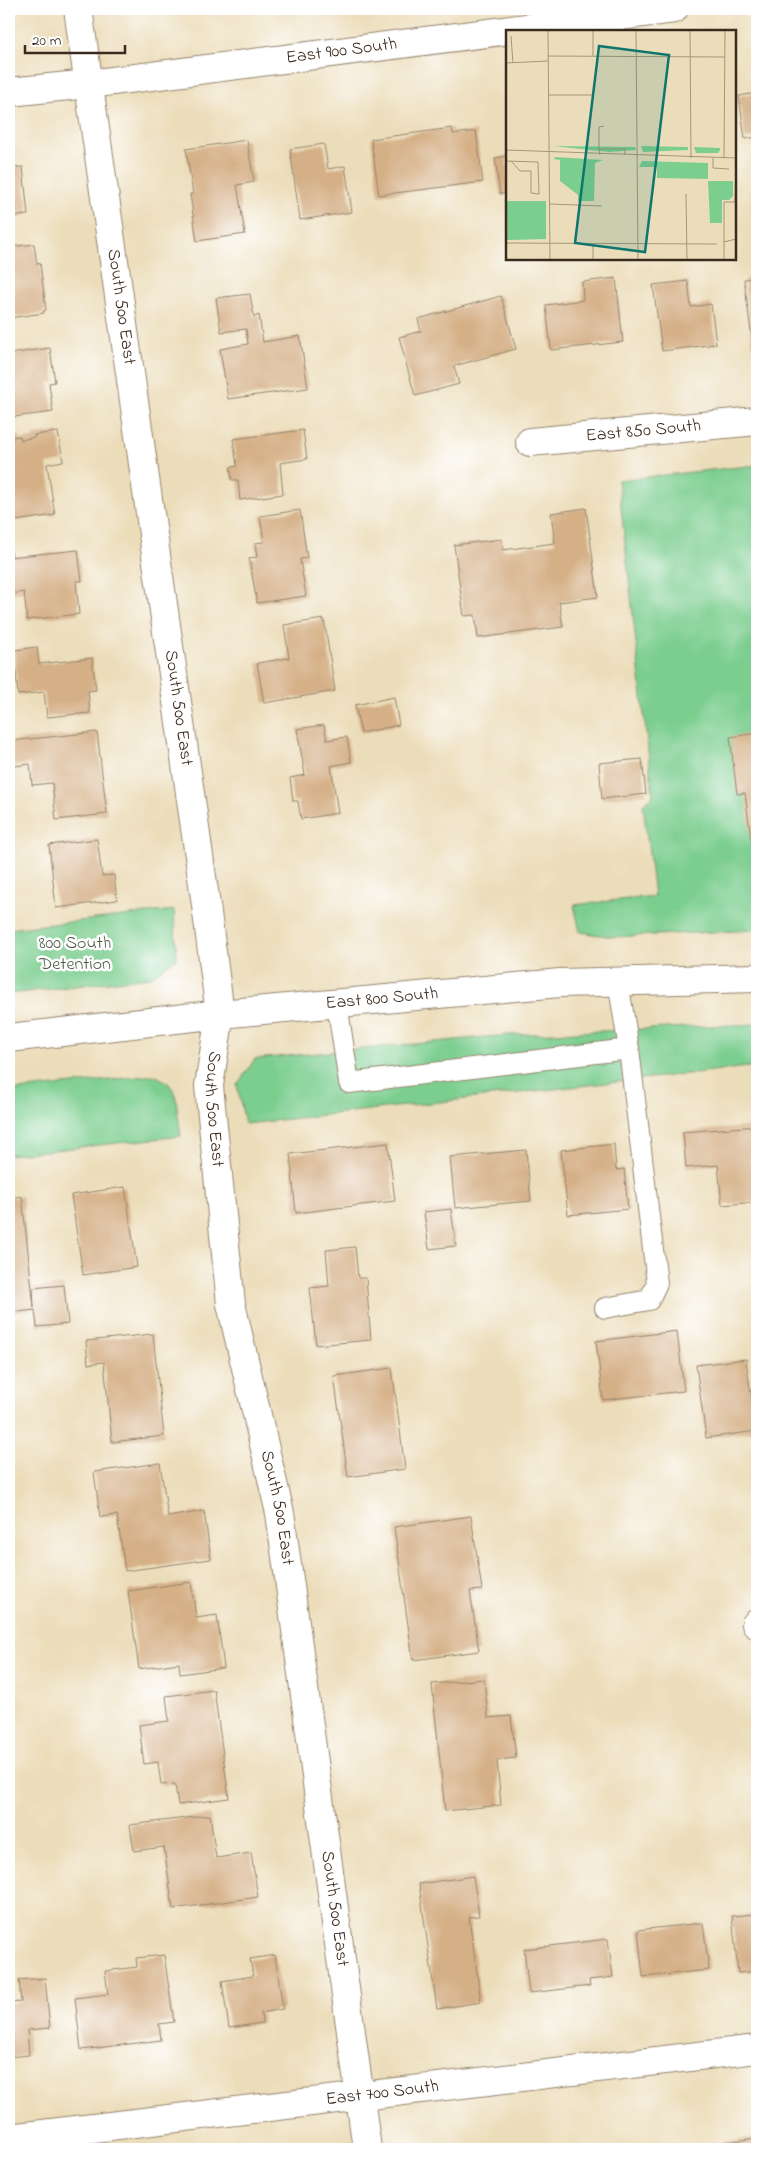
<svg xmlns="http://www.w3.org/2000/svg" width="766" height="2158" font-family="'Indie Flower',sans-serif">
  <rect width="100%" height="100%" fill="#fff"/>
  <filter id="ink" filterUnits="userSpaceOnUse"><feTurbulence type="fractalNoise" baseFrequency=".02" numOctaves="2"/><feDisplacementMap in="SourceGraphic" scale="10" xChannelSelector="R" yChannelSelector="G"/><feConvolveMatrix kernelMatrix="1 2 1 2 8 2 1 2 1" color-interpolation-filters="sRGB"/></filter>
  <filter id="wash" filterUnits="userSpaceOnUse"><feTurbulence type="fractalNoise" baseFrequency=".0096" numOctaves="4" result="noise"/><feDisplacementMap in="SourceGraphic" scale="20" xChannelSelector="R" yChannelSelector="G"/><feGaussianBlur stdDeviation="1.12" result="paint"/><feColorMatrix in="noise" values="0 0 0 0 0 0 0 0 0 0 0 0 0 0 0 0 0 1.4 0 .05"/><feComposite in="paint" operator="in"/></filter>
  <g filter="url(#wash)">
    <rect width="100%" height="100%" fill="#ecddba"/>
    <g fill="#7cce8f" stroke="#5c7c56">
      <polygon points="757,465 757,930 613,937 580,932 574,905 654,896 643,804 653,796 618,480"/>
      <polygon points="174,910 177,958 150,977 9,994 9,929"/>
      <polygon points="757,1024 757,1066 245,1124 237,1085 255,1059 508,1035"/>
      <polygon points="155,1075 168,1083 175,1092 181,1136 9,1155 9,1091"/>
    </g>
    <g id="blocks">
      <g fill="#d5b087">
        <polygon points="757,93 757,137 745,139 739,96"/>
        <polygon points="452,128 453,134 476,131 483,182 379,195 371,139"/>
        <polygon points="247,140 254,182 237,185 245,234 197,241 190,194 193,194 186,149"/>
        <polygon points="324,144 328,169 345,166 352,212 300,220 290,149"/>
        <polygon points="507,156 507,193 500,194 495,158"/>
        <polygon points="23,167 28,215 9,217 9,168"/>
        <polygon points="34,244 37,264 40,263 46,310 43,311 44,313 9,318 9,247"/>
        <polygon points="616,278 623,342 551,350 546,305 583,300 582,282"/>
        <polygon points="757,278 757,346 753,347 744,279"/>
        <polygon points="688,281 691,307 711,304 716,344 662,351 653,285"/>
        <polygon points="250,294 254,317 259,315 263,342 300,336 308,388 228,399 220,349 248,344 246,329 221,332 216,298"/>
        <polygon points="501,296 516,349 454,366 459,384 415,396 399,337 421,331 418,319"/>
        <polygon points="50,348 55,382 49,383 53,412 14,417 9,388 9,354"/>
        <polygon points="303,430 307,459 280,463 283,494 240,500 238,480 232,480 230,467 237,466 233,439"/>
        <polygon points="58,432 63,461 47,464 55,515 9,522 9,441 13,440 12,437 20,436 21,440 35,437 34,435"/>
        <polygon points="586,508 598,597 559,602 563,627 478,638 475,615 464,616 454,545 502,539 503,550 555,543 551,513"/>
        <polygon points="300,510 307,558 300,559 306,596 257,603 249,558 257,557 255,543 264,542 260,516"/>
        <polygon points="9,539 12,556 9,556"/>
        <polygon points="78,550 82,581 76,581 79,614 27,620 24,592 9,594 9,557"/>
        <polygon points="324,619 335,691 264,703 257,663 289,658 284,625"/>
        <polygon points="37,647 39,664 92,658 96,690 88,691 90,713 47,717 44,692 18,695 14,650"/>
        <polygon points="394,697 399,725 361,733 355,705"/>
        <polygon points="324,725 327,740 347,737 351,762 331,766 338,813 301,819 298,801 293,801 290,778 305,775 297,729"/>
        <polygon points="97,732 107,814 56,820 52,783 32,785 30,764 14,766 11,741"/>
        <polygon points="757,733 757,845 752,846 745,793 737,794 730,737"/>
        <polygon points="642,759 646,794 602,799 599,763"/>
        <polygon points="97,839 102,876 114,875 117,900 56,908 49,845"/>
        <polygon points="757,1126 757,1202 722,1205 718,1165 686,1168 683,1132"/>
        <polygon points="388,1143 395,1201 296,1213 290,1154"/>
        <polygon points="614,1144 616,1170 624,1169 628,1209 568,1215 561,1150"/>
        <polygon points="526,1150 531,1201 455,1208 450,1157"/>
        <polygon points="125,1187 137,1267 83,1275 71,1195"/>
        <polygon points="22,1196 34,1308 33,1288 64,1285 68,1324 37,1327 35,1310 9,1313 9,1198"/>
        <polygon points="451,1209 456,1246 429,1249 424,1212"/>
        <polygon points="355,1247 358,1278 366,1278 371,1340 316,1345 310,1288 329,1286 326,1250"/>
        <polygon points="677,1331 684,1391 603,1400 596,1341"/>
        <polygon points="153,1334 164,1436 112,1442 104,1362 88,1364 86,1341"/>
        <polygon points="746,1359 756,1431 706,1438 696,1365"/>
        <polygon points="392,1368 405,1469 348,1477 334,1376"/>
        <polygon points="160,1463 168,1517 204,1511 211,1559 125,1571 117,1515 100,1517 94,1472"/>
        <polygon points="471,1516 482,1590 470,1591 479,1651 413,1660 394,1527"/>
        <polygon points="191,1582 196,1618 217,1615 224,1668 180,1674 179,1663 139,1669 128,1591"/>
        <polygon points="484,1679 488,1718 511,1716 516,1758 497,1760 501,1805 445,1811 432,1684"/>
        <polygon points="214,1690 229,1798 178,1805 175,1784 161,1785 158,1762 144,1764 139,1725 169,1721 166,1696"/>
        <polygon points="210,1815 216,1858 251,1853 258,1897 173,1909 164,1847 134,1851 130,1825"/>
        <polygon points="473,1876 479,1916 469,1917 481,2002 437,2009 419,1884"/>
        <polygon points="757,1914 757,1971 738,1973 732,1916"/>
        <polygon points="703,1923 709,1970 643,1977 638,1930"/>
        <polygon points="608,1939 613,1977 589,1980 590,1986 529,1993 524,1949"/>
        <polygon points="164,1955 174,2022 159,2024 161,2040 81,2050 75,1998 108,1994 105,1971 137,1967 136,1958"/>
        <polygon points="275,1955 283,2009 261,2013 262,2023 229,2028 222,1981 253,1976 250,1959"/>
        <polygon points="45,1978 50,2028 27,2030 29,2055 9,2057 9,2003 21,2002 19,1980"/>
        <polygon points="757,2138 757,2149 680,2149 679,2148"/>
        <polygon points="659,2145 659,2149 630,2149 630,2148"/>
      </g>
    </g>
  </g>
  <g filter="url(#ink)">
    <use href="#blocks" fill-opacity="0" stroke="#94846c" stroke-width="1"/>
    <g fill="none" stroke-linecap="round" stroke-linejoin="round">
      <g stroke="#94846c" stroke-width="22">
        <g id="lane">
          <polyline points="337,1003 349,1083 629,1049 618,981"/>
          <polyline points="605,1308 649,1300 657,1283 629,1049"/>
        </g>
      </g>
      <g stroke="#94846c" stroke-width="30">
        <g id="street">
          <path id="s1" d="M78 9 206 905 220 1014 209 1086 231 1304 280 1513 367 2149"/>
          <path id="s2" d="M9 92 89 84 674 9"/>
          <path id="s3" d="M530 442 757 421"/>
          <polyline points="756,1624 757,1624"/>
          <path id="s4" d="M9 2138 757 2049"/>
        </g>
      </g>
      <g stroke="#94846c" stroke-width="30">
        <g id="secondary">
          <path id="s5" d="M9 1038 220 1014 560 983 757 978"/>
        </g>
      </g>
      <use href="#lane" stroke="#fff" stroke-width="20"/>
      <use href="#street" stroke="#fff" stroke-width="28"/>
      <use href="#secondary" stroke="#fff" stroke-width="28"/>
    </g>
  </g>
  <g text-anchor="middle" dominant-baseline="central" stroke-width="5" stroke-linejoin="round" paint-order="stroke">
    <g font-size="18" fill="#3b2a1e" stroke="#fff">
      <text stroke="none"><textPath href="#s2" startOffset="335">East 900 South</textPath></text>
      <text stroke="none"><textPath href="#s1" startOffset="301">South 500 East</textPath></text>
      <text stroke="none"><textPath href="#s3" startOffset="114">East 850 South</textPath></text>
      <text stroke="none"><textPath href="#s1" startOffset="706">South 500 East</textPath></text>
      <text stroke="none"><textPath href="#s5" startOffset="375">East 800 South</textPath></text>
      <text stroke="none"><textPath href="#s1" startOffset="1111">South 500 East</textPath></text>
      <text stroke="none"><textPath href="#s1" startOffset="1516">South 500 East</textPath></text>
      <text stroke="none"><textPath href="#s1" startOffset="1921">South 500 East</textPath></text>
      <text stroke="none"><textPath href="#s4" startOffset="376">East 700 South</textPath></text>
    </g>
    <g font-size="18" fill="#4e5b40" stroke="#fff">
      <text x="75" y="944">800 South<tspan x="75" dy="21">Detention</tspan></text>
    </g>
  </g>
  <g transform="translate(506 30)">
    <rect width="230" height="230" fill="#ecddba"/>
    <path d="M47 116 129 117 130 120 104 122ZM135 116 182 117V120L137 122ZM188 117 214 118V120L212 123H190ZM49 127 97 130 89 133 88 171H72V165L54 151V130L48 129 46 135ZM136 131 202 133V149L151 148V137H133ZM202 151H227V166L223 170H216V193H204ZM0 171H40V209L0 210Z" fill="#7cce8f"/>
    <path fill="none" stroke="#a5957c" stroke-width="1" d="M42 0 44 230M87 0V26M130 0 132 230M184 0 185 128M5 6 7 33M42 26 219 27M0 33 42 31M42 65H88M93 119V97L98 96M0 120 230 128M94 125 93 119H119V125M207 128V138L223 139M218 128 219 0M0 131 32 132 33 164 25 163V141H14L5 131M180 164 181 230M229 172 230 128M230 172H218V212L230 209M44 174 96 176M0 213 211 214M87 214V230M218 230V212"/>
    <path fill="#0f766e" fill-opacity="0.15" stroke="#0f766e" stroke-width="2.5" d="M93 16 163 25 139 222 69 213Z"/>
    <rect width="230" height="230" fill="none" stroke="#3b2a1e" stroke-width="2.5"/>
  </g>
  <rect width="766" height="2158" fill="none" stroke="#fff" stroke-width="30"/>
  <path d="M25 45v8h100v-8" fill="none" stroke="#3b2a1e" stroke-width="2.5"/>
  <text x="32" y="45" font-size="15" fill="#3b2a1e" stroke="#ffffff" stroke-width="4" paint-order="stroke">20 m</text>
</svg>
